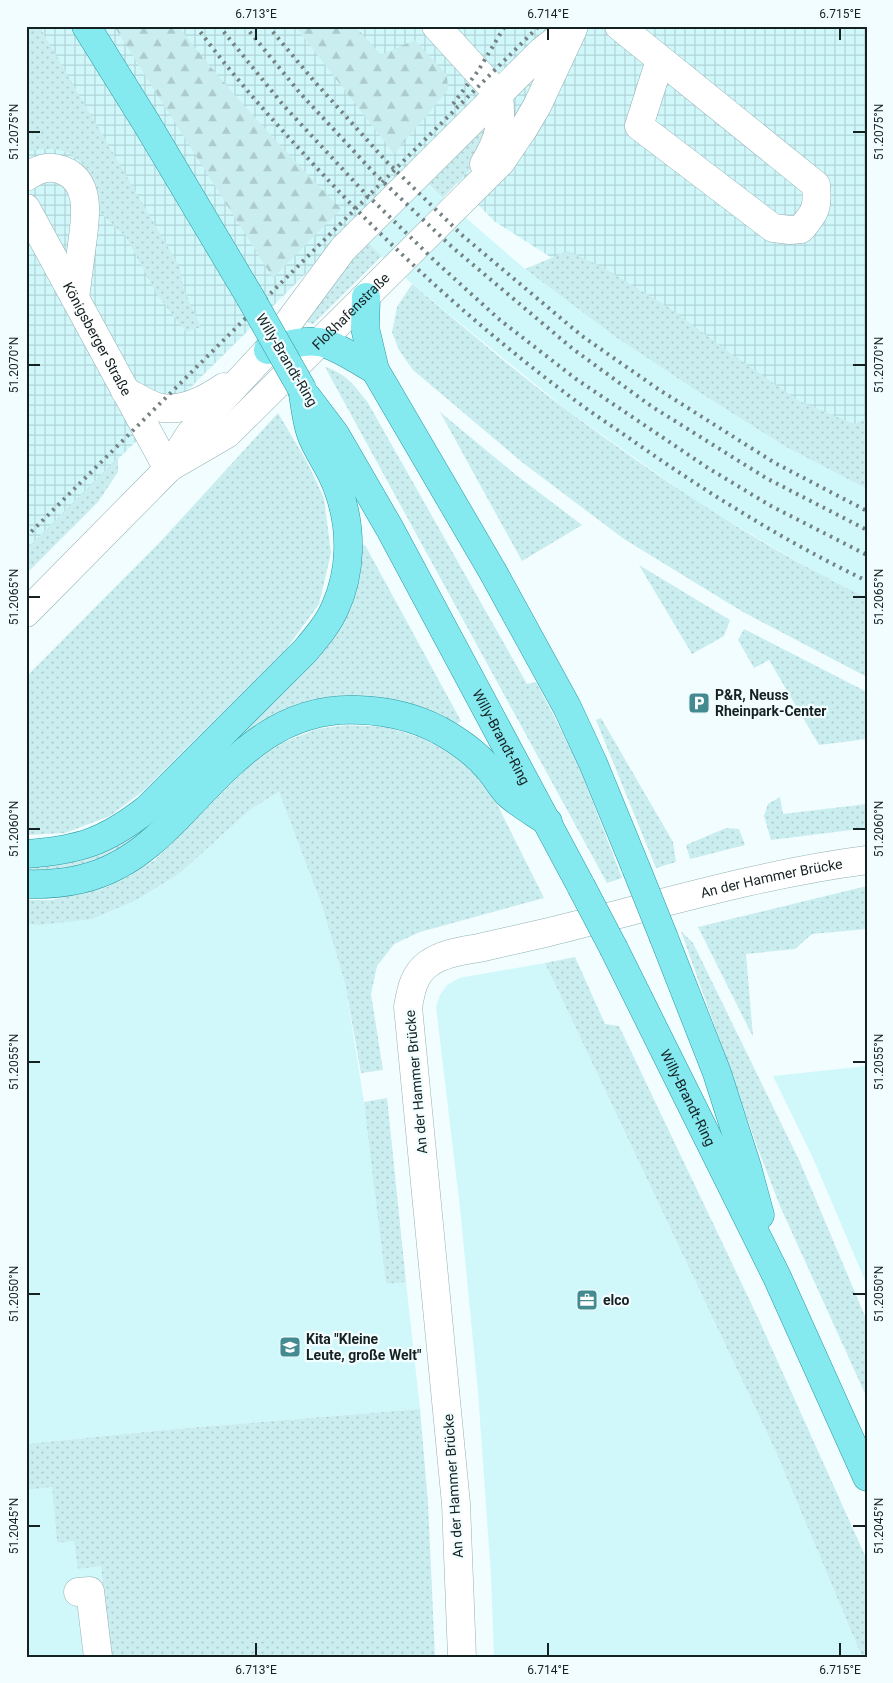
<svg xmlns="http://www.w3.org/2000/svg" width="893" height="1683" font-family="Roboto,sans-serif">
  <defs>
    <pattern id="industrial-grid" width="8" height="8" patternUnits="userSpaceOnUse" patternTransform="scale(1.25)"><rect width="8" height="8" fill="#d0f8fb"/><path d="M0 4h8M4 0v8" fill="none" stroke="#b2d4d7"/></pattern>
    <pattern id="grass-dots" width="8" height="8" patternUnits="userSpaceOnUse" patternTransform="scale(1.25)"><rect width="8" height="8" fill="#caedef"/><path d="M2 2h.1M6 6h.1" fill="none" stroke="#adcbcd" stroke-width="1.8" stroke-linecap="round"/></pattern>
    <pattern id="forest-firs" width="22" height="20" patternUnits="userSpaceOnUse" patternTransform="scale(1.25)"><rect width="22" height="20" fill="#caedef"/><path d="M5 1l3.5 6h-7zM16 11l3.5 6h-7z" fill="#adcbcd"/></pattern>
  </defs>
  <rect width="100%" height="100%" fill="#f1fdfe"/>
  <g fill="#d0f8fb">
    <polygon points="295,26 428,185 525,269 617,338 694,389 786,447 867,489 867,598 833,582 706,508 567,410 412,284 368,244"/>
    <polygon points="279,792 322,906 345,983 368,1127 386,1284 406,1282 420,1409 175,1429 26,1444 26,924 39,925 180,873 251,809"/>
    <polygon points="545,963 776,1452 862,1657 494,1657 491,1576 478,1392 460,1208 436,1007 440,995 447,985 459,978"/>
    <polygon points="867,1066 867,1285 813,1158 773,1076"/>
    <polygon points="52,1487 57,1543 74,1541 101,1566 111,1657 26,1657 26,1490"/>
  </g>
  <polygon fill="url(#industrial-grid)" points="26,26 867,26 867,441 731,372 494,221 428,153 26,550"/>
  <g fill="url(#grass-dots)">
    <path d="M26 26H39L180 268 183 288 201 327 186 332 158 296 126 237 96 208C94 165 74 142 30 151L26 145Z"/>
    <polygon points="487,129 472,167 443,198 429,185 427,186 425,185 473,137"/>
    <polygon points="368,237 371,241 369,244 382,256 313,324 306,322 358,248"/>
    <polygon points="568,251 602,267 668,307 733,355 799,401 854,424 867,418 867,489 786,447 694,389 617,338 525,269"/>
    <path d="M412 284C463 326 515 372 568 411 663 481 761 547 867 598V677L743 612 624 539 523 463 413 370 399 350 392 332 397 307Z"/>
    <path d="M325 367C347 374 355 386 368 403L527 684 536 682 576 759 622 878 607 883Z"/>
    <polygon points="440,412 516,475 582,525 522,561"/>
    <polygon points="278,413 307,462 324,498 331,553 319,604 287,648 143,791 110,816 65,833 26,835 26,677 162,540"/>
    <polygon points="118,458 118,472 98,502 26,574 26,550"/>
    <polygon points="365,545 461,721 455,725 317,704 145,837 74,871 26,875 26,865 60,864 311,657 359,546"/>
    <polygon points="639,565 730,620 724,636 692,654"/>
    <polygon points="744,629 867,692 867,739 819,745 769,660 754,668 738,640"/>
    <polygon points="601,718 673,842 676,862 656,868 596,720"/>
    <polygon points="347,725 387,727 427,740 463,762 491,792 544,898 420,932 394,944 377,966 371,994 383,1070 361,1073 345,983 322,906 279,792 251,809 180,873 136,900 92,919 39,925 26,924 26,900 52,900 107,887 155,860 253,762 284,742 317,729"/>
    <polygon points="780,797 783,814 867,804 867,828 771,840 764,816 768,804"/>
    <polygon points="726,828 739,829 745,845 690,859 686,845"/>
    <polygon points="867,886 867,929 812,934 795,949 746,954 753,1037 698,927"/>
    <polygon points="681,931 693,943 800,1162 867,1321 867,1398 780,1206 758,1149"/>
    <polygon points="575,957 605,1024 619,1026 759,1320 867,1560 867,1657 862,1657 776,1452 545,963"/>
    <polygon points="387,1098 406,1282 386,1284 364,1102"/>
    <polygon points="420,1409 428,1503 435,1657 111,1657 101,1566 78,1569 74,1541 57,1543 52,1487 26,1490 26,1444 175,1429"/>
  </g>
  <g fill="url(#forest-firs)">
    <path d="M114 26H178C228 91 284 150 341 209L273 278Z"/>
    <polygon points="295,26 355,26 381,55 415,40 447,75 448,90 394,154"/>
  </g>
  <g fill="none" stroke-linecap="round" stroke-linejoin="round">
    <g stroke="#94b1b3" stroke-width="29">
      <g id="minor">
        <polyline points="436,26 499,95"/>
        <path d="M619 26 816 185C818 207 816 212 801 229L790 230 773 228 639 126 660 60"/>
        <path d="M484 164C500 138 502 125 499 95"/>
        <path d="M26 177C38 169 48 165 62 170 95 182 84 226 81 252 79 267 77 283 75 298"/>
        <path id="s1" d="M26 208 168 469"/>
        <path d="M125 391C135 396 147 404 157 407 181 413 205 400 224 387"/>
        <path id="s2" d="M172 466 227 434 501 162 524 128 537 106 572 31"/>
        <polyline points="26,613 168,469 190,434 268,350 343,249 542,51 574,26"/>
        <polyline points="78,1592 90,1591 98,1657"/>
        <path id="s3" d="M462 1657 456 1504 408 1007C411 990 414 974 428 964 443 953 462 951 479 948 501 943 523 938 545 933 652 907 758 874 867 860"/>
      </g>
    </g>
    <g stroke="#2999a1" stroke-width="29">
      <g id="major">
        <polyline points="86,26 147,124 250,297"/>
        <polyline points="366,297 365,328 375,370 493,572 567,707 593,763 636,868"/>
        <path d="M268 350C284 346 302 340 319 342 334 344 361 362 375 370"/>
        <path id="s4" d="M307 397 335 434 390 529 581 886"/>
        <path d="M26 854C79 850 105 842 147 809L305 651C316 638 328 624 335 608 352 571 352 527 338 489 332 470 318 453 311 434 306 420 305 404 302 389"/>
        <path d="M26 884C57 885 91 880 118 865 141 853 159 836 177 818 230 764 275 706 359 710 386 711 414 717 439 730 457 740 476 753 489 769 496 777 501 787 508 794 519 804 535 813 548 822"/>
        <polyline points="664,938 717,1073 747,1167 760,1215"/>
        <path id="s5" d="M614 949 777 1277 867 1477"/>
      </g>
    </g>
    <use href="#minor" stroke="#fff" stroke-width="28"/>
    <use href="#major" stroke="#85e9f0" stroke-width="28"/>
    <g stroke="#758182" stroke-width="4" stroke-dasharray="2.5 5" stroke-linecap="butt">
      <path d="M196 26C229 71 266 113 304 154 383 241 470 321 564 392 587 410 612 426 636 443 709 494 786 542 867 581"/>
      <polyline points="219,26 284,106 361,189 436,262 500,320 576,379 708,468 771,506 867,555"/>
      <polyline points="245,26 300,93 375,174 452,247 573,349 651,406 766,478 867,530"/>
      <polyline points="268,26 314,81 387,162 463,236 582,336 661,391 775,463 867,511"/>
      <polyline points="453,104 478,71 505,26"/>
      <polyline points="26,537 539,26"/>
    </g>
    <g stroke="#2999a1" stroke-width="29" stroke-linecap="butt">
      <g id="major-bridge">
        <polyline points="250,297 302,389"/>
        <polyline points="636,868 664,938"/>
        <polyline points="581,886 614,949"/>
      </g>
    </g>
    <use href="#major-bridge" stroke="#85e9f0" stroke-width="28"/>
  </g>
  <path fill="none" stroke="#162122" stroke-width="2" d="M256 28V40M548 28V40M840 28V40M28 132H40M853 132H866M28 365H40M853 365H866M28 597H40M853 597H866M28 829H40M853 829H866M28 1062H40M853 1062H866M28 1294H40M853 1294H866M28 1526H40M853 1526H866M256 1643V1656M548 1643V1656M840 1643V1656"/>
  <defs>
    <g id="parking-square" transform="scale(1.125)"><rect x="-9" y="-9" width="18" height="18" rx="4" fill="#438b91" stroke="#f1fdfe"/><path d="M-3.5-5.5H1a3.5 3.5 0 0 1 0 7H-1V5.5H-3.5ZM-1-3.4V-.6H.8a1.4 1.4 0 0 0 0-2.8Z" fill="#fff"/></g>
    <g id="office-square" transform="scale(1.125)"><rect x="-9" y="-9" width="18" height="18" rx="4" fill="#438b91" stroke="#f1fdfe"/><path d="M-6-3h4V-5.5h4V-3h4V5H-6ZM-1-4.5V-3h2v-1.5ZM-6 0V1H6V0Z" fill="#fff"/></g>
    <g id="school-square" transform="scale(1.125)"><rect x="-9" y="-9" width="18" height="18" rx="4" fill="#438b91" stroke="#f1fdfe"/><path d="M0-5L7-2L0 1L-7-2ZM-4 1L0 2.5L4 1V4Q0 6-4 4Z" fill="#fff"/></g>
  </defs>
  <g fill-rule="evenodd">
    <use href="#parking-square" x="699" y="703"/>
    <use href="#office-square" x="587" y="1300"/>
    <use href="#school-square" x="290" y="1347"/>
  </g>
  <g text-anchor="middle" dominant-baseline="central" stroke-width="4.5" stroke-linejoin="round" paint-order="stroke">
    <g font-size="14" fill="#162122" stroke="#f1fdfe">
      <text stroke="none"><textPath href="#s2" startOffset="238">Floßhafenstraße</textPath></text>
      <text stroke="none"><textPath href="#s1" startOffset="149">Königsberger Straße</textPath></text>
      <text transform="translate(287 360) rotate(59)">Willy-Brandt-Ring</text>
      <text stroke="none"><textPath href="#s4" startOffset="392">Willy-Brandt-Ring</textPath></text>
      <text stroke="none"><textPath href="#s3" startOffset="1056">An der Hammer Brücke</textPath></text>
      <text transform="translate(416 1082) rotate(-95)">An der Hammer Brücke</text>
      <text stroke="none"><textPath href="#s5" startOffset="166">Willy-Brandt-Ring</textPath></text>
      <text transform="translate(453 1486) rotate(-94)">An der Hammer Brücke</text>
    </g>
    <g font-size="14" font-weight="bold" fill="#162122" stroke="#f1fdfe" text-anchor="start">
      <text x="715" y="695">P&amp;R, Neuss<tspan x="715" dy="16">Rheinpark-Center</tspan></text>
      <text x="603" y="1300">elco</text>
      <text x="306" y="1339">Kita "Kleine<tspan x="306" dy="16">Leute, große Welt"</tspan></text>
    </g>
  </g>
  <rect width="893" height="1683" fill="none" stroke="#f1fdfe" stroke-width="55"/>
  <rect x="28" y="28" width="838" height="1628" fill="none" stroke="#162122" stroke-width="2"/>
  <g font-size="12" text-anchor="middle" fill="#162122">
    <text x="256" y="18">6.713°E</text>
    <text x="548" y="18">6.714°E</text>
    <text x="840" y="18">6.715°E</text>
    <text transform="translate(14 132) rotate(-90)" y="4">51.2075°N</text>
    <text transform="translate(879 132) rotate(-90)" y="4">51.2075°N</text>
    <text transform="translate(14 365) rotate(-90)" y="4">51.2070°N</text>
    <text transform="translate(879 365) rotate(-90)" y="4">51.2070°N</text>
    <text transform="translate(14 597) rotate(-90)" y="4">51.2065°N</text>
    <text transform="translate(879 597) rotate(-90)" y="4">51.2065°N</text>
    <text transform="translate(14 829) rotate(-90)" y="4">51.2060°N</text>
    <text transform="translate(879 829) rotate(-90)" y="4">51.2060°N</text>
    <text transform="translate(14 1062) rotate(-90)" y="4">51.2055°N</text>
    <text transform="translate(879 1062) rotate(-90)" y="4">51.2055°N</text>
    <text transform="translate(14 1294) rotate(-90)" y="4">51.2050°N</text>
    <text transform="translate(879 1294) rotate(-90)" y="4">51.2050°N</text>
    <text transform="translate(14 1526) rotate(-90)" y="4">51.2045°N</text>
    <text transform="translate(879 1526) rotate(-90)" y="4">51.2045°N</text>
    <text x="256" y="1674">6.713°E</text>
    <text x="548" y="1674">6.714°E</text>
    <text x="840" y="1674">6.715°E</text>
  </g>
</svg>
